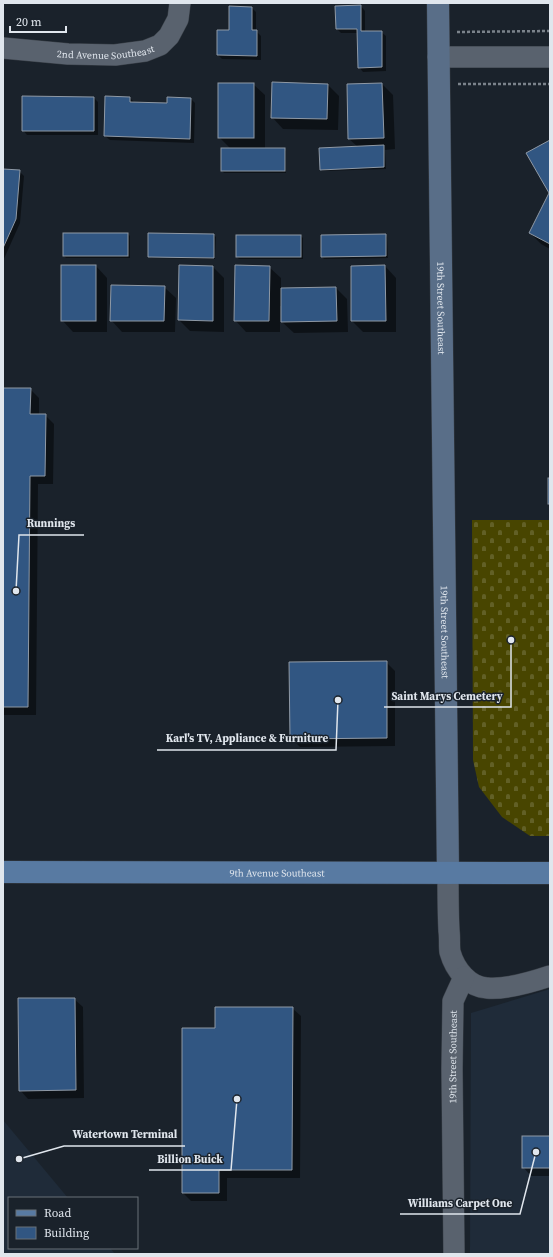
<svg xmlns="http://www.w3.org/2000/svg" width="553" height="1257" font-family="'Source Serif 4',serif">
  <defs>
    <pattern id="cemetery-stones" width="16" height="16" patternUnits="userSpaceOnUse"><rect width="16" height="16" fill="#484500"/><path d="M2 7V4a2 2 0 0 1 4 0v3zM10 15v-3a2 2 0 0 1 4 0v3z" fill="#626026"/></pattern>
  </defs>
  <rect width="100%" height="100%" fill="#1a222b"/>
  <g fill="#1f2b39">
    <polygon points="550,989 550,1254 470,1254 471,1013"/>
    <polygon points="3,1120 68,1198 9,1198 9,1248 110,1248 115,1254 3,1254"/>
  </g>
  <polygon fill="url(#cemetery-stones)" points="472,520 550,520 550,836 530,836 502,817 479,787 473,760"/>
  <g fill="#0007">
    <polygon points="361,6 365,11 365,32 381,32 386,36 386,71 363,72 359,67 358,33 341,33 337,29"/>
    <polygon points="252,8 256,12 256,31 261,36 261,60 222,59 218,55 230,31"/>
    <polygon points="253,84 265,95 265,149 284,149 286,151 286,173 224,173 222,171 231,149 219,137"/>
    <polygon points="382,84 393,95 395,149 385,150 386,169 322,171 321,169 358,147 349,139"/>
    <polygon points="328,85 339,96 338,130 283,129 272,117"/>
    <polygon points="106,97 130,98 134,102 168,104 191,99 195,103 194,143 110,140 105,136"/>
    <polygon points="94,98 98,102 98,135 27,135 23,130"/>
    <polygon points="3,170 19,171 24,176 20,223 3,261"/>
    <polygon points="550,193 550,249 541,244 530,233"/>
    <polygon points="128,234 130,236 130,258 66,258 64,256"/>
    <polygon points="214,235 216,237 215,259 151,258 149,256"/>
    <polygon points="385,235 387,237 388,258 324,259 322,257"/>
    <polygon points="301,236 303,238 303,259 239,259 237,257"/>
    <polygon points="96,266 107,278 107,332 73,332 62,320"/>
    <polygon points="180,266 213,267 224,278 224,332 190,331 179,320"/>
    <polygon points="385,266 396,278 396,332 363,332 352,321"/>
    <polygon points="269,267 281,278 281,289 336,288 347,299 348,332 294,333 282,322 282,306 280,306 280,332 246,332 235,320"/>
    <polygon points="164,287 176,298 175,332 122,332 111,320"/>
    <polygon points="3,389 30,389 39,398 39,415 45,415 54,424 53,484 38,484 36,715 3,715"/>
    <polygon points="386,662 395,671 395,746 300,747 291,738"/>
    <polygon points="74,999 83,1007 84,1098 28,1099 20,1090"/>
    <polygon points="292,1008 301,1016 300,1178 227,1178 227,1201 191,1201 183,1193 216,1029"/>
    <polygon points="550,1137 550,1176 531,1176 523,1167"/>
  </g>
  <g fill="#315682" stroke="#8f99a5">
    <polygon points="361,5 361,31 382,31 382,67 358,68 357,29 336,29 335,6"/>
    <polygon points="229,6 252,7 252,30 257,30 257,56 217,55 217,30 229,30"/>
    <polygon points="272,82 328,84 327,119 271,118"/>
    <rect x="218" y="83" width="36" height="55"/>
    <polygon points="382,83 384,138 348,139 347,84"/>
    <polygon points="22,96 94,97 94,131 22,131"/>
    <polygon points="105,96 130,97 130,102 167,103 167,97 191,98 190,139 104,136"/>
    <polygon points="550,140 550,244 529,233 549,193 526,153"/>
    <polygon points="384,145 384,167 320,170 319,148"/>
    <rect x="221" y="148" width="64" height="23"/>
    <polygon points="3,169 20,170 16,219 3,248"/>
    <rect x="63" y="233" width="65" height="23"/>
    <polygon points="148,233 214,234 214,258 148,257"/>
    <polygon points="386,234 386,256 321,257 321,235"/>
    <rect x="236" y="235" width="65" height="22"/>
    <rect x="61" y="265" width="35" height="56"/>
    <polygon points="179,265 213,266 213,321 178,320"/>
    <polygon points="235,265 270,266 269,321 234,321"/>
    <polygon points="385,265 386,321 351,321 351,266"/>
    <polygon points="111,285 165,286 164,321 110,321"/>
    <polygon points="336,287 337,321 281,322 281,288"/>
    <polygon points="3,388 31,388 30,414 46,414 45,476 30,476 28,707 3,707"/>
    <rect x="548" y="478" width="2" height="26"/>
    <polygon points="387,661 387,738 290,739 289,662"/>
    <polygon points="18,998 75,998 76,1090 19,1091"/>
    <polygon points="215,1007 293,1007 292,1170 219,1170 219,1193 182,1193 182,1028 215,1028"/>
    <rect x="522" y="1136" width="28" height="32"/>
  </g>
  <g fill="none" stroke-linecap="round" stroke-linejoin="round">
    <g stroke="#3a4048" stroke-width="22">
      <g id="street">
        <path id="s1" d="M3 48 68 54 115 55 145 51 160 45 169 36 178 19 180 3"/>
        <polyline points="438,57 550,57"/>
        <path d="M448 873C448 892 448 912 449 931 450 938 449 946 450 952 455 970 469 987 487 988 506 990 532 982 550 976"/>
        <path id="s2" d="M454 1254 452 1069 453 1001 464 977"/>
      </g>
    </g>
    <g stroke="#3a4048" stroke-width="23">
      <g id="secondary">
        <path id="s3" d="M438 3 448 873"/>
      </g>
    </g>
    <g stroke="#3a4048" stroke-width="23">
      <g id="primary">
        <path id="s4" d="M3 872 550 873"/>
      </g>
    </g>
    <g stroke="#7b838b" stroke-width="2.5" stroke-dasharray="3 2" stroke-linecap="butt">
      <polyline points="457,32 550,31"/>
      <polyline points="458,84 550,84"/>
    </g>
    <use href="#street" stroke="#59626e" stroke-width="21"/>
    <use href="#secondary" stroke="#596e88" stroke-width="22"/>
    <use href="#primary" stroke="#587aa2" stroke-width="22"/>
  </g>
  <g text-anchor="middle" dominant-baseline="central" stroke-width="3" stroke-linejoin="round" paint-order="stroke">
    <g font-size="10" fill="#e0e6ed" stroke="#1a222b">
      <text stroke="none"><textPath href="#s1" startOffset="103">2nd Avenue Southeast</textPath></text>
      <text stroke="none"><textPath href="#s3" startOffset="305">19th Street Southeast</textPath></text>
      <text stroke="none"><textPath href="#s3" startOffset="629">19th Street Southeast</textPath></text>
      <text stroke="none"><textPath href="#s4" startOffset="274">9th Avenue Southeast</textPath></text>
      <text stroke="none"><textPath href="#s2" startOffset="197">19th Street Southeast</textPath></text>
    </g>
  </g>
  <path fill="none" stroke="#e0e6ed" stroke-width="1.5" d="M16 591L19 535H84M511 640L511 707H384M338 700L336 750H157M19 1159L64 1146H185M237 1099L231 1170H149M536 1152L520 1214H400"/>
  <g fill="#e0e6ed" stroke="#1a222b" stroke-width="1.5">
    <circle cx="16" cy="591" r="4"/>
    <circle cx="511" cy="640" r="4"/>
    <circle cx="338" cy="700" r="4"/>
    <circle cx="19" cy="1159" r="4"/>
    <circle cx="237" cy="1099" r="4"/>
    <circle cx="536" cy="1152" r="4"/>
  </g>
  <g font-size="11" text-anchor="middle" font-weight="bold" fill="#e0e6ed" stroke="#1a222b" stroke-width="3" stroke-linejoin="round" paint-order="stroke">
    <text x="51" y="527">Runnings</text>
    <text x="447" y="700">Saint Marys Cemetery</text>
    <text x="247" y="742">Karl's TV, Appliance &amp; Furniture</text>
    <text x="125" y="1138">Watertown Terminal</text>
    <text x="190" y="1163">Billion Buick</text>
    <text x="460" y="1207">Williams Carpet One</text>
  </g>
  <rect width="553" height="1257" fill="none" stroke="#e0e6ed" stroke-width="8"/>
  <rect x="8" y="1197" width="130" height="52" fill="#1a222b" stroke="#697079"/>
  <rect x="16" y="1210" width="20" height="6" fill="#587aa2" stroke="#697079"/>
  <text x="44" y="1217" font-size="12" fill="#e0e6ed">Road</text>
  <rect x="16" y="1227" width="20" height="12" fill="#315682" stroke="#697079"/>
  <text x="44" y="1237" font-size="12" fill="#e0e6ed">Building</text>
  <path d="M10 26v6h56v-6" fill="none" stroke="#e0e6ed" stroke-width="2"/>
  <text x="16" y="26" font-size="12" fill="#e0e6ed" stroke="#1a222b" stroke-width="3" paint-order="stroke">20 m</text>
</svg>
